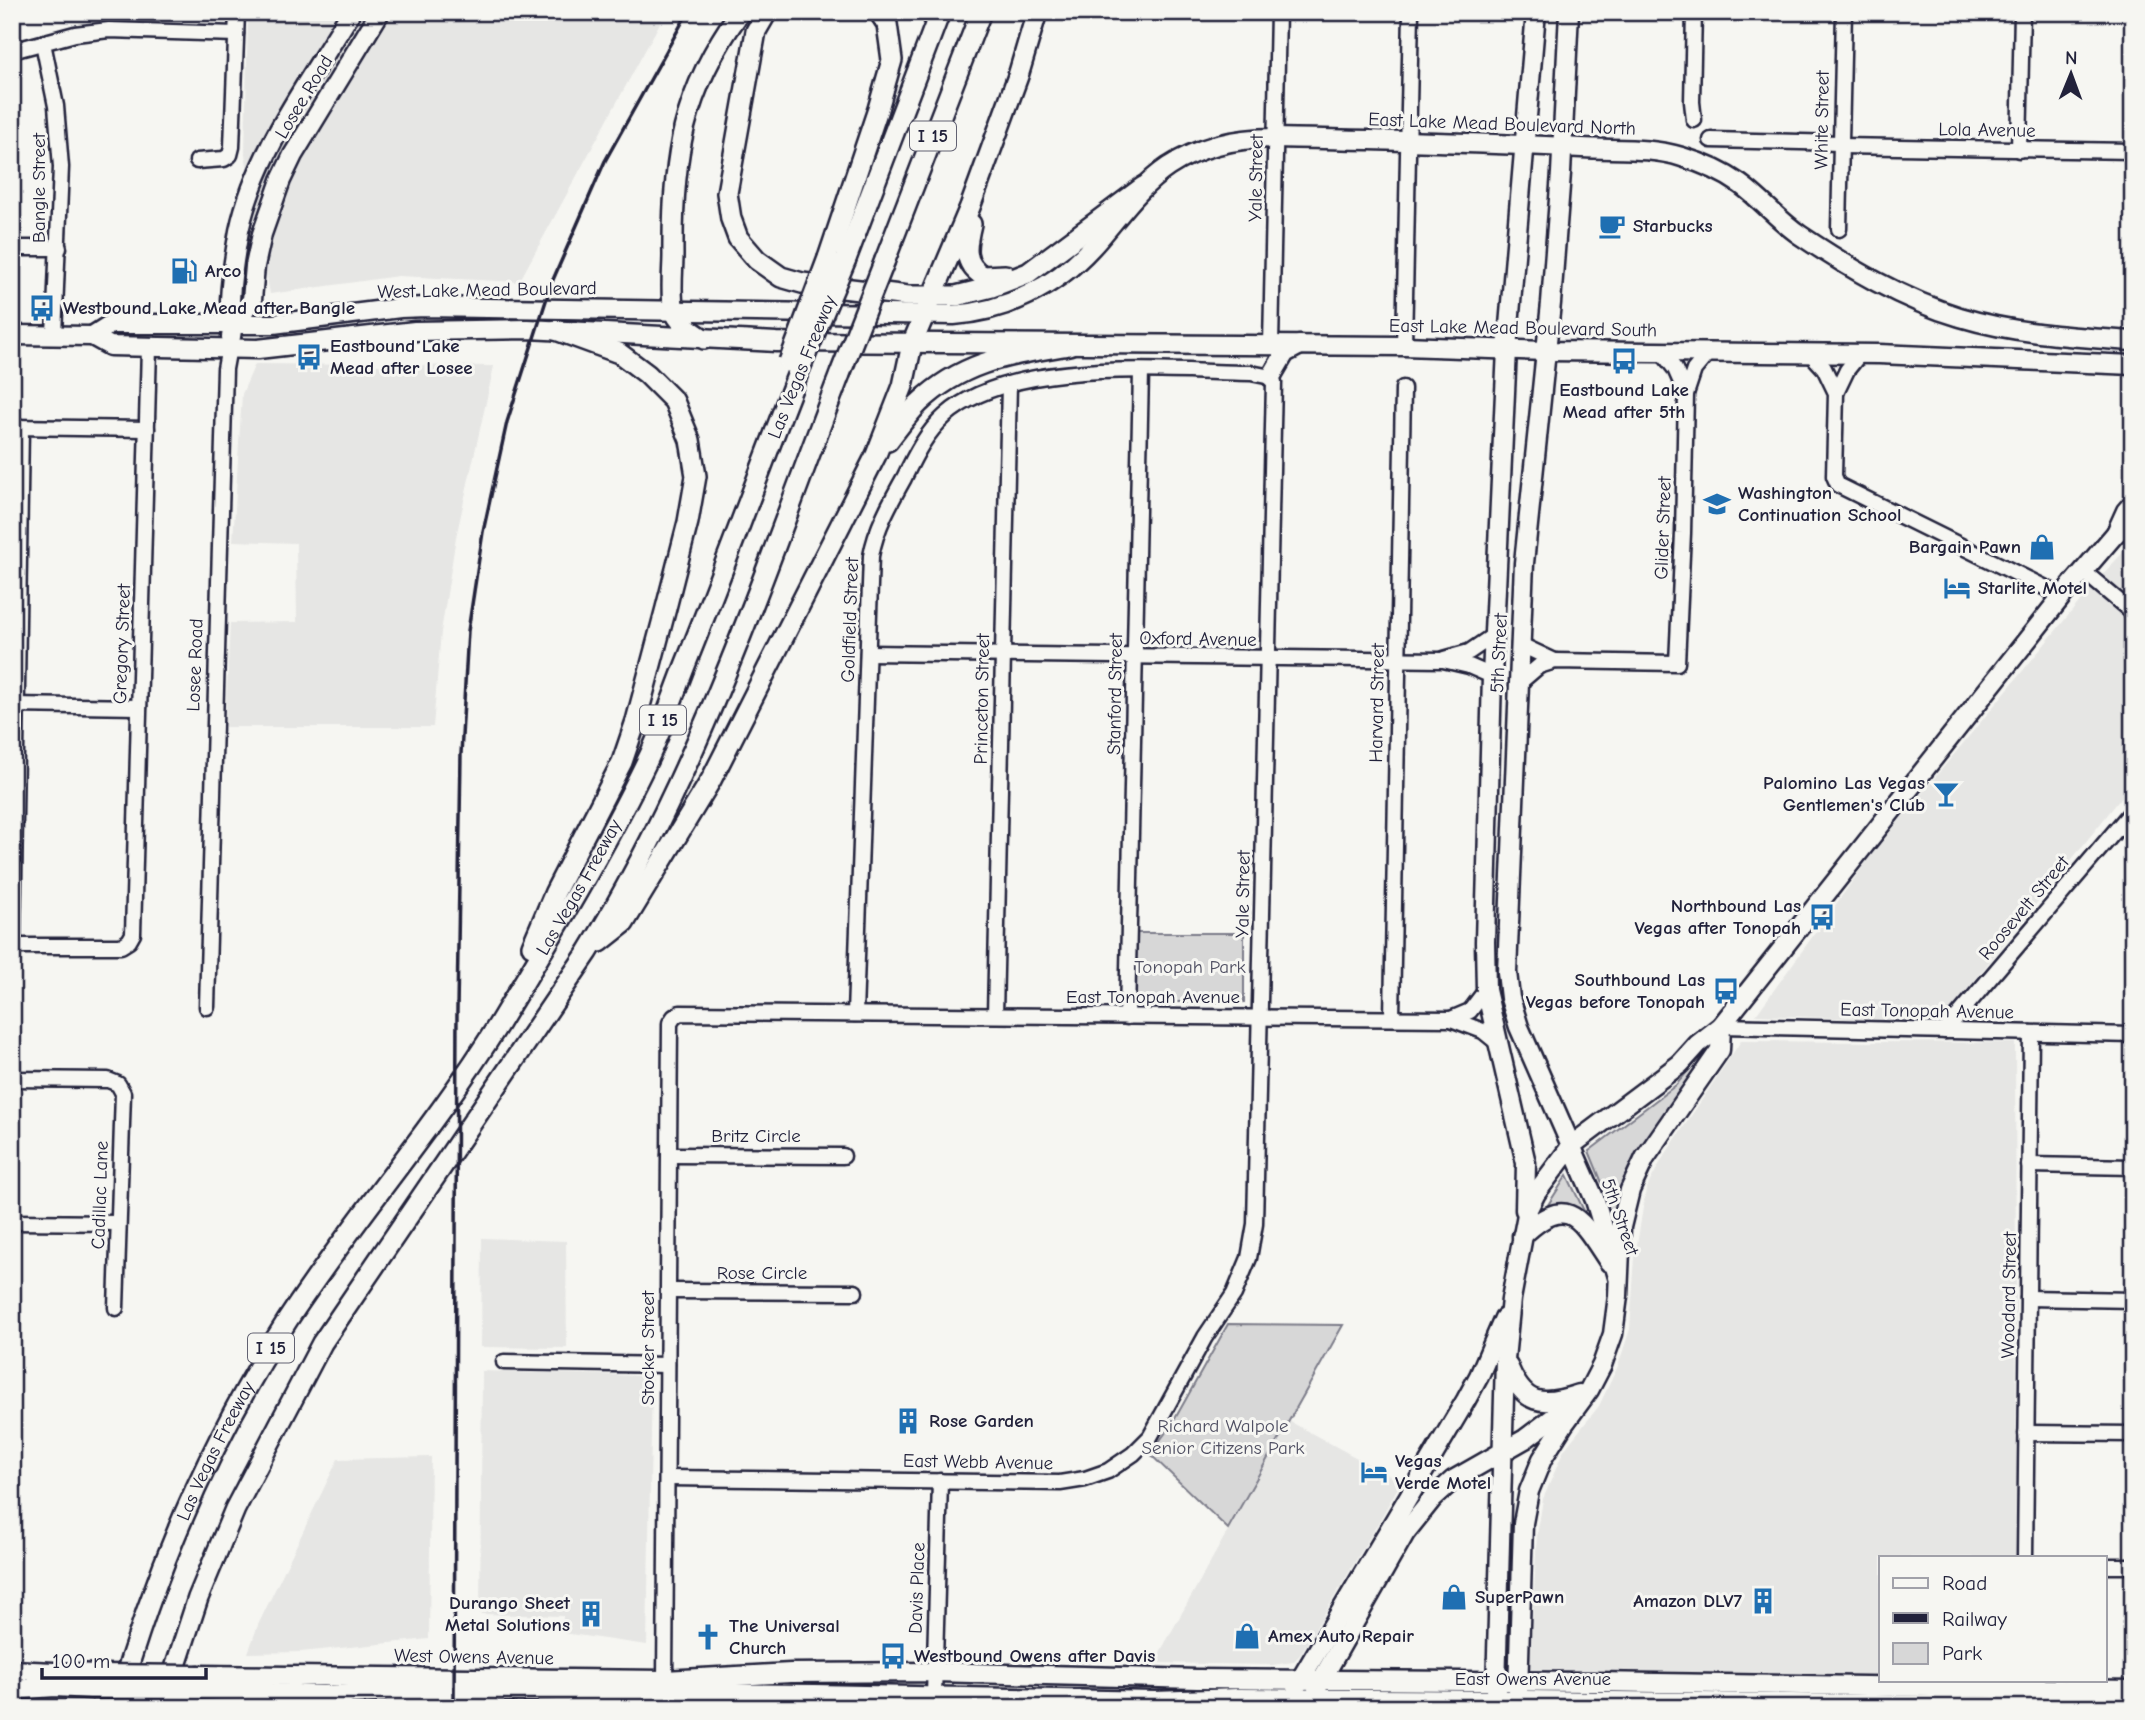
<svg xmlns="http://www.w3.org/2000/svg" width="2145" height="1720" font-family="'Comic Neue',sans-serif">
  <rect width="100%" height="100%" fill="#f6f6f2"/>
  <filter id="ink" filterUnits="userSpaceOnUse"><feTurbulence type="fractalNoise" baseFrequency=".0143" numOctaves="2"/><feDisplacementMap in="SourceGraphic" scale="14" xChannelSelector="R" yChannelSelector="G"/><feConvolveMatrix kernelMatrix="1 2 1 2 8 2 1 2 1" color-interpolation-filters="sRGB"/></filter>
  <g filter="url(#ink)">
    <g fill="#e6e6e4">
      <polygon points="248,12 666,12 519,282 398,276 270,294 245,154"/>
      <polygon points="255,364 494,366 456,537 441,632 433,727 225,727 230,623 297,622 296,543 233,541 242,394"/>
      <polygon points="2133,542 2133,783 1941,1022 1756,1015 1872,854 2100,577"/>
      <polygon points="1741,1041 2015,1043 2017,1557 1881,1557 1881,1680 1529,1677 1537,1536 1543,1499 1564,1450 1599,1406 1618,1366 1630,1329 1635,1257 1646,1189 1661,1161"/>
      <polygon points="482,1238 566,1241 567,1348 481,1347"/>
      <polygon points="482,1371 647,1376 652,1380 647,1645 563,1633 563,1616 480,1614"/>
      <polygon points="1289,1421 1401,1482 1377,1525 1300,1655 1293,1662 1272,1665 1154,1663"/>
      <polygon points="431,1457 429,1639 301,1652 248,1653 258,1625 338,1459"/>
    </g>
    <g fill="#d7d7d7" stroke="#7c7c89" stroke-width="2">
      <rect x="1136" y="933" width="108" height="69"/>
      <polygon points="1709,1046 1653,1135 1616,1220 1612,1222 1609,1216 1605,1190 1589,1151 1676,1085"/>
      <polygon points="1567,1175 1586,1215 1572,1210 1546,1208"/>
      <polygon points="1228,1324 1343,1325 1228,1529 1150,1454 1172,1424"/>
    </g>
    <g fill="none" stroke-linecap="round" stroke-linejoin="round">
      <g stroke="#22223b" stroke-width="19">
        <g id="minor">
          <polyline points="1694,12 1692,102 1694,120"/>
          <polyline points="43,43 56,106 61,167 54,335"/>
          <polyline points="12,51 75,34 109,30 236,34"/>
          <polyline points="1711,140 1841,143"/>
          <polyline points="1841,146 2133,151"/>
          <polyline points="2019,150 2022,12"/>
          <polyline points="197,161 224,159 230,155 232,147 237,12"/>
          <polyline points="1839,229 1844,12"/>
          <polyline points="12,248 59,248"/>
          <polyline points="1271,345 1278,12"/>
          <polyline points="1404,346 1411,12"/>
          <polyline points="1661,351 1675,369 1686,394"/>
          <polyline points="1811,354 1824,368 1836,393"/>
          <polyline points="1859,355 1847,370 1836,393 1834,476 1838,485 2062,596"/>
          <polyline points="12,427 147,429"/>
          <polyline points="2083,571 2133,613"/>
          <polyline points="1519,644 1555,661"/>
          <polyline points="868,653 1443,660 1469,666 1492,676"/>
          <polyline points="1444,659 1469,652 1494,635"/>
          <polyline points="1518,684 1539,666 1555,661 1677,663 1683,533 1686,394 1694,370 1709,352"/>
          <polyline points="12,705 139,707"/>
          <polyline points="12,946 121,946 129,941 133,934 149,347"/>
          <polyline points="13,946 21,428"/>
          <polyline points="207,1007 225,369 229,347"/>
          <polyline points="995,1015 1009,384"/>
          <polyline points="1127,1017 1141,372"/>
          <polyline points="1392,1018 1403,388"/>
          <polyline points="1451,1019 1470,1011 1486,990"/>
          <polyline points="1721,1026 2133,1035"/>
          <polyline points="1945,1031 2133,810"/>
          <polyline points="12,1079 108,1080 118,1084 123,1093 116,1308"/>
          <polyline points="669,1155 843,1156"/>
          <polyline points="2029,1165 2133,1167"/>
          <polyline points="12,1222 118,1223"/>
          <polyline points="668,1291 855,1292"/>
          <polyline points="2028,1298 2133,1300"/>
          <polyline points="504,1362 667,1365"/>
          <polyline points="2026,1433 2133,1434"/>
          <path d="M667 1478 1060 1483 1085 1479 1108 1471 1133 1454 1150 1437 1205 1337 1234 1294 1249 1258 1255 1224 1274 382 1271 377 1251 373C1167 372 1011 356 945 416 926 433 915 455 904 478 890 503 876 528 871 556L855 1014"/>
          <polyline points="2025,1557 2031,1033"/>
          <polyline points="2105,1566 2133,1566"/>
          <polyline points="665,1680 670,1023 674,1017 680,1013 1451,1019 1483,1031 1499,1044"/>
          <polyline points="934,1697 940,1481"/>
        </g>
      </g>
      <g stroke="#22223b" stroke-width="23">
        <g id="major">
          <polyline points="1569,12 1561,173 1551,303 1524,563 1507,972 1510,998 1519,1027 1595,1200 1618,1277"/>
          <polyline points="233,325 252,300 255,266 262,234 281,180 293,155 380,12"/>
          <polyline points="12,335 92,336 110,346 258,349 415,331 528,329 776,342 1404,346 1546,351 1879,354 2133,365"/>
          <path d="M92 336 111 324H273L400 308 426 307 954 315C1006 311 1055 287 1091 248 1116 221 1137 188 1168 167 1201 145 1237 138 1275 138 1378 140 1480 142 1582 148 1615 150 1651 147 1682 157 1702 163 1723 172 1740 184 1761 199 1778 220 1800 235 1849 268 1903 300 1960 317 2016 334 2075 337 2133 341"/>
          <path d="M231 337C234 324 230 313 230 300 231 277 235 253 239 231 256 151 310 81 351 12"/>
          <polyline points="1271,377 1285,353 1300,345"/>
          <polyline points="2116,533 2126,511 2133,503"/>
          <polyline points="1525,1210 1526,1163 1486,990 1485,942 1492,676 1507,349 1536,12"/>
          <path d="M1522 1236C1569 1191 1581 1220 1609 1262"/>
          <path d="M1508 1366C1524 1405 1541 1407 1579 1394"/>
          <polyline points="12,1670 95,1674"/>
          <polyline points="199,1675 665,1680 791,1673 935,1672 1197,1679 1593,1682 2133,1690"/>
          <polyline points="1296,1687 1466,1400 1479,1376 1504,1318"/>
          <polyline points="1317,1688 1405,1533 1433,1498 1453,1480 1525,1439 1570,1405"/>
          <polyline points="12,1690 55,1687 91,1689"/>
          <polyline points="194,1690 323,1695 429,1691 815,1694 1155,1701 1237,1698 1527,1700 2133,1707"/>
          <polyline points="1496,1690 1505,1359 1511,1299 1528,1209 1536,1193 1572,1145 1680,1064 1698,1044 1721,1026 2062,596 2116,533 2133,521"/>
          <polyline points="1518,1693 1523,1523 1529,1491 1542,1459 1564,1424 1589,1390 1602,1365 1613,1334 1618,1296 1621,1227 1630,1190 1645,1158 1720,1050 1721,1026"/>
        </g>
      </g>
      <g stroke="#22223b" stroke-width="24">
        <g id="highway">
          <polyline points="767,12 756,31 727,193 731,219 738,238 757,260 781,277 802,283 908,296 956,296 992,287 1028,273 1143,187"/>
          <path d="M971 224C966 245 962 263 983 276L1005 275"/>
          <polyline points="828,258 878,109 892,60 887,24 879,12"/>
          <polyline points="846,259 940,12"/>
          <polyline points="885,260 981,12"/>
          <path d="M704 339C693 332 677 322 674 309 670 296 673 270 673 255 672 159 682 92 740 12"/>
          <path d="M888 441C898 428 908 414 919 403 964 360 1011 355 1069 345"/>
          <polyline points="600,942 624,923 711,780 876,455 903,386 912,344 970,207 1018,76 1037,12"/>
          <polyline points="532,946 555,892 622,762 636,721 666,608 688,522 696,476 690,440 674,401 647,374 619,353 556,330"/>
          <path id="s1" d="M116 1708C154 1573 211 1439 287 1321 353 1220 434 1128 498 1025 550 939 603 852 647 761 662 730 673 696 686 663 725 567 760 469 798 373"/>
          <path d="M162 1708 198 1598 235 1509 322 1343 588 952C699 773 765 569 840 374"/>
        </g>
      </g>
      <use href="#minor" stroke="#f6f6f2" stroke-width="14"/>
      <use href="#major" stroke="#f6f6f2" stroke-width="18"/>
      <use href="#highway" stroke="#f6f6f2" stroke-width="19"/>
      <polyline stroke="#22223b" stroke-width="3.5" points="454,1708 457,1010 461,754 468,631 483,532 507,422 552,282 605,161 688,12"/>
      <g stroke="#22223b" stroke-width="23" stroke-linecap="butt">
        <g id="major-bridge">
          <polyline points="95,1674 199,1675"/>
          <polyline points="91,1689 194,1690"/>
        </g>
      </g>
      <g stroke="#22223b" stroke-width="24" stroke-linecap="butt">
        <g id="highway-bridge">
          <polyline points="789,362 828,258"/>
          <polyline points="798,373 846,259"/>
          <polyline points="840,374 885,260"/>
        </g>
      </g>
      <use href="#major-bridge" stroke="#f6f6f2" stroke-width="18"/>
      <use href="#highway-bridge" stroke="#f6f6f2" stroke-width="19"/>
    </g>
  </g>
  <defs>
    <g id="cafe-bare" transform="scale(2.1)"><path d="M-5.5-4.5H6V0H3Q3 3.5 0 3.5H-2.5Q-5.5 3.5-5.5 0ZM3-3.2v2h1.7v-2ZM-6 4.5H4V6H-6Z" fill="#1f6fb2" stroke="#f6f6f2" stroke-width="2.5" paint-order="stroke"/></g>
    <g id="fuel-bare" transform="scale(2.1)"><path d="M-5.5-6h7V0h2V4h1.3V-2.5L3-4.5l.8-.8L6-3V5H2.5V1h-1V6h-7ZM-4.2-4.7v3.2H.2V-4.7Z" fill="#1f6fb2" stroke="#f6f6f2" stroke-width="2.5" paint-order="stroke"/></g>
    <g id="bus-bare" transform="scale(2.1)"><path d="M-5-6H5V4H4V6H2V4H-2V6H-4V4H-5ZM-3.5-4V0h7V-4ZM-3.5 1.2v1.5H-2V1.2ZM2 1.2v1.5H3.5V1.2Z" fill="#1f6fb2" stroke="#f6f6f2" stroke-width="2.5" paint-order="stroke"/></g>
    <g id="school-bare" transform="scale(2.1)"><path d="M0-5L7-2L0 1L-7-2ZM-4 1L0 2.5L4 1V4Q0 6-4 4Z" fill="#1f6fb2" stroke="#f6f6f2" stroke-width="2.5" paint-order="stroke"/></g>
    <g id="shop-bare" transform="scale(2.1)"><path d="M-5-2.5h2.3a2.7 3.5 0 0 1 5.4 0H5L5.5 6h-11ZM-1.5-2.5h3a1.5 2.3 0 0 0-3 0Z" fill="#1f6fb2" stroke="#f6f6f2" stroke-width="2.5" paint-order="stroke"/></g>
    <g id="hotel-bare" transform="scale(2.1)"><path d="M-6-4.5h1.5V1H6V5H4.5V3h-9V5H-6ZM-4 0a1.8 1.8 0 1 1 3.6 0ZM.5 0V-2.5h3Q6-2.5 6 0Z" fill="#1f6fb2" stroke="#f6f6f2" stroke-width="2.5" paint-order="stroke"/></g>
    <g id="bar-bare" transform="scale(2.1)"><path d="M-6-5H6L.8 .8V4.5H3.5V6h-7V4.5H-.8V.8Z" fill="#1f6fb2" stroke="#f6f6f2" stroke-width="2.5" paint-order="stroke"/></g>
    <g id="building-bare" transform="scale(2.1)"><path d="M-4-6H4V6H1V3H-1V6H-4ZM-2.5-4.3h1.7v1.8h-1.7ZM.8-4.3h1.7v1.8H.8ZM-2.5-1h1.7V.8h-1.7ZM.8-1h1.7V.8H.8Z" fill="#1f6fb2" stroke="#f6f6f2" stroke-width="2.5" paint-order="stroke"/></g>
    <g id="church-bare" transform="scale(2.1)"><path d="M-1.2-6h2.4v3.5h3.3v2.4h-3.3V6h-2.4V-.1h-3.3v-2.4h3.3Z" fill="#1f6fb2" stroke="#f6f6f2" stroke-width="2.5" paint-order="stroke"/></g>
  </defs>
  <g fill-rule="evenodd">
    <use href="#cafe-bare" x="1612" y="226"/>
    <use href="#fuel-bare" x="184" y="271"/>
    <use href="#bus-bare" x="42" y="308"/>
    <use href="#bus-bare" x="309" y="357"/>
    <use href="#bus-bare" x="1624" y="361"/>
    <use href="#school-bare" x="1717" y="504"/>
    <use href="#shop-bare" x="2042" y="547"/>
    <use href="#hotel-bare" x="1957" y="588"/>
    <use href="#bar-bare" x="1946" y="794"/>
    <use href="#bus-bare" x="1822" y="917"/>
    <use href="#bus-bare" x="1726" y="991"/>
    <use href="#building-bare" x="908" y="1421"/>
    <use href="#hotel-bare" x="1374" y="1472"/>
    <use href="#shop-bare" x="1454" y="1597"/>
    <use href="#building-bare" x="1763" y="1601"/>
    <use href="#building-bare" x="591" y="1614"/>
    <use href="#shop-bare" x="1247" y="1636"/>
    <use href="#church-bare" x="708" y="1637"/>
    <use href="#bus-bare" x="893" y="1656"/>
  </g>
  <g text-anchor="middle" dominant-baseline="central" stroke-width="6" stroke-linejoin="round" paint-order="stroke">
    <g fill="#f6f6f2" stroke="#626272" stroke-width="2">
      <rect x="910" y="121.5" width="46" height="29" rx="5"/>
      <rect x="640" y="705.5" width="46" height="29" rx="5"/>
      <rect x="248" y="1333.5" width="46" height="29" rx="5"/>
    </g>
    <g font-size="18" font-weight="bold" fill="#22223b">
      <text x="933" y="136">I 15</text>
      <text x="663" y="720">I 15</text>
      <text x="271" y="1348">I 15</text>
    </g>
    <g font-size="19" fill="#22223b" stroke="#f6f6f2">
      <text transform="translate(304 97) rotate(-59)">Losee Road</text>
      <text transform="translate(1822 120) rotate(-89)">White Street</text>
      <text transform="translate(1502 124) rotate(2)">East Lake Mead Boulevard North</text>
      <text transform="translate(1987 130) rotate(1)">Lola Avenue</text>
      <text transform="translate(1256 178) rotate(-89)">Yale Street</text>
      <text transform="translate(39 188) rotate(-90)">Bangle Street</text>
      <text transform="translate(487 290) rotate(-1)">West Lake Mead Boulevard</text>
      <text transform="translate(1523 328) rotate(1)">East Lake Mead Boulevard South</text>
      <text transform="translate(802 367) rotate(-68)">Las Vegas Freeway</text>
      <text transform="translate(1663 528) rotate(-88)">Glider Street</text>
      <text transform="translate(850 620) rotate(-88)">Goldfield Street</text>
      <text transform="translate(1198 639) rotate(1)">Oxford Avenue</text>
      <text transform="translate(122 644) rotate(-88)">Gregory Street</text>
      <text transform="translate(1499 653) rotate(-87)">5th Street</text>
      <text transform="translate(195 665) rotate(-88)">Losee Road</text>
      <text transform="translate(1115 694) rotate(-89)">Stanford Street</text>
      <text transform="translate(982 699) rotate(-89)">Princeton Street</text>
      <text transform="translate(1377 703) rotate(-89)">Harvard Street</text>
      <text stroke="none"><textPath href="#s1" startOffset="948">Las Vegas Freeway</textPath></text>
      <text transform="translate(1243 894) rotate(-89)">Yale Street</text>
      <text transform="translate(2024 908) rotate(-50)">Roosevelt Street</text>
      <text x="1153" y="997">East Tonopah Avenue</text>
      <text transform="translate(1927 1011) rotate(1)">East Tonopah Avenue</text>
      <text x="756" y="1136">Britz Circle</text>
      <text transform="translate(100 1195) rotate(-88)">Cadillac Lane</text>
      <text transform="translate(1620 1217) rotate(71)">5th Street</text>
      <text x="762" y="1273">Rose Circle</text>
      <text transform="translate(2009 1295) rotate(-89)">Woodard Street</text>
      <text transform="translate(648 1348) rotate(-90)">Stocker Street</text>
      <text stroke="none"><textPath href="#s1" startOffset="276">Las Vegas Freeway</textPath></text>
      <text transform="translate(978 1462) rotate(1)">East Webb Avenue</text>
      <text transform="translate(917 1588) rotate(-88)">Davis Place</text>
      <text transform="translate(474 1657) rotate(1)">West Owens Avenue</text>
      <text x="1533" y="1679">East Owens Avenue</text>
    </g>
    <g font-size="19" font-weight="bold" fill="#22223b" stroke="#f6f6f2" text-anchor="start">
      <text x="1633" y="226">Starbucks</text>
      <text x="205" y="271">Arco</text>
      <text x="63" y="308">Westbound Lake Mead after Bangle</text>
      <text x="330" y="346">Eastbound Lake<tspan x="330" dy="22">Mead after Losee</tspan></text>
      <text x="1624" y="390" text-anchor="middle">Eastbound Lake<tspan x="1624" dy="22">Mead after 5th</tspan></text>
      <text x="1738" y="493">Washington<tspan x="1738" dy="22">Continuation School</tspan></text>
      <text x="2021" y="547" text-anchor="end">Bargain Pawn</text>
      <text x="1978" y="588">Starlite Motel</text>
      <text x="1925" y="783" text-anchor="end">Palomino Las Vegas<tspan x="1925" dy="22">Gentlemen's Club</tspan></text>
      <text x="1801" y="906" text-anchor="end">Northbound Las<tspan x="1801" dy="22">Vegas after Tonopah</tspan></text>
      <text x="1705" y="980" text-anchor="end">Southbound Las<tspan x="1705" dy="22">Vegas before Tonopah</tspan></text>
      <text x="929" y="1421">Rose Garden</text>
      <text x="1395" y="1461">Vegas<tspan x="1395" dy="22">Verde Motel</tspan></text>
      <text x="1475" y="1597">SuperPawn</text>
      <text x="1742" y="1601" text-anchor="end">Amazon DLV7</text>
      <text x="570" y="1603" text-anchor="end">Durango Sheet<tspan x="570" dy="22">Metal Solutions</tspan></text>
      <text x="729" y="1626">The Universal<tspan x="729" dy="22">Church</tspan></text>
      <text x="1268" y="1636">Amex Auto Repair</text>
      <text x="914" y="1656">Westbound Owens after Davis</text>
    </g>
    <g font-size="19" fill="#4f4f62" stroke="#f6f6f2">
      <text x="1190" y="967">Tonopah Park</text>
      <text x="1223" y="1426">Richard Walpole<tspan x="1223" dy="22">Senior Citizens Park</tspan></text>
    </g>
  </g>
  <rect width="2145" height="1720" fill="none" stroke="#f6f6f2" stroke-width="42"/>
  <rect x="21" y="21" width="2103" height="1678" fill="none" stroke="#22223b" stroke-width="2.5" filter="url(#ink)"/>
  <rect x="1879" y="1556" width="228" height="126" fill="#f6f6f2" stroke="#a1a1a9" stroke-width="2"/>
  <rect x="1893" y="1578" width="35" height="10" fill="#f6f6f2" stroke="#a1a1a9" stroke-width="2"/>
  <text x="1942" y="1590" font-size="21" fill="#22223b">Road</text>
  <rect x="1893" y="1613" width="35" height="10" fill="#22223b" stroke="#a1a1a9" stroke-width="2"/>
  <text x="1942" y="1626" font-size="21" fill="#22223b">Railway</text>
  <rect x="1893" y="1643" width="35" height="21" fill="#d7d7d7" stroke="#a1a1a9" stroke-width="2"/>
  <text x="1942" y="1660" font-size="21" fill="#22223b">Park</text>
  <g transform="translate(2071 74) rotate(1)" stroke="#f6f6f2" stroke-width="5" paint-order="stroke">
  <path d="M0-5L12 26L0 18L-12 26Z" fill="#22223b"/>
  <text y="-10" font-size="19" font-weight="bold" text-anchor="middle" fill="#22223b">N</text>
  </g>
  <path d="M42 1668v10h164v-10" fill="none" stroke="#22223b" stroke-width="3.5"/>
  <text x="52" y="1668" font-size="21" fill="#22223b" stroke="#f6f6f2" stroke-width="5" paint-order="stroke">100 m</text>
</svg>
